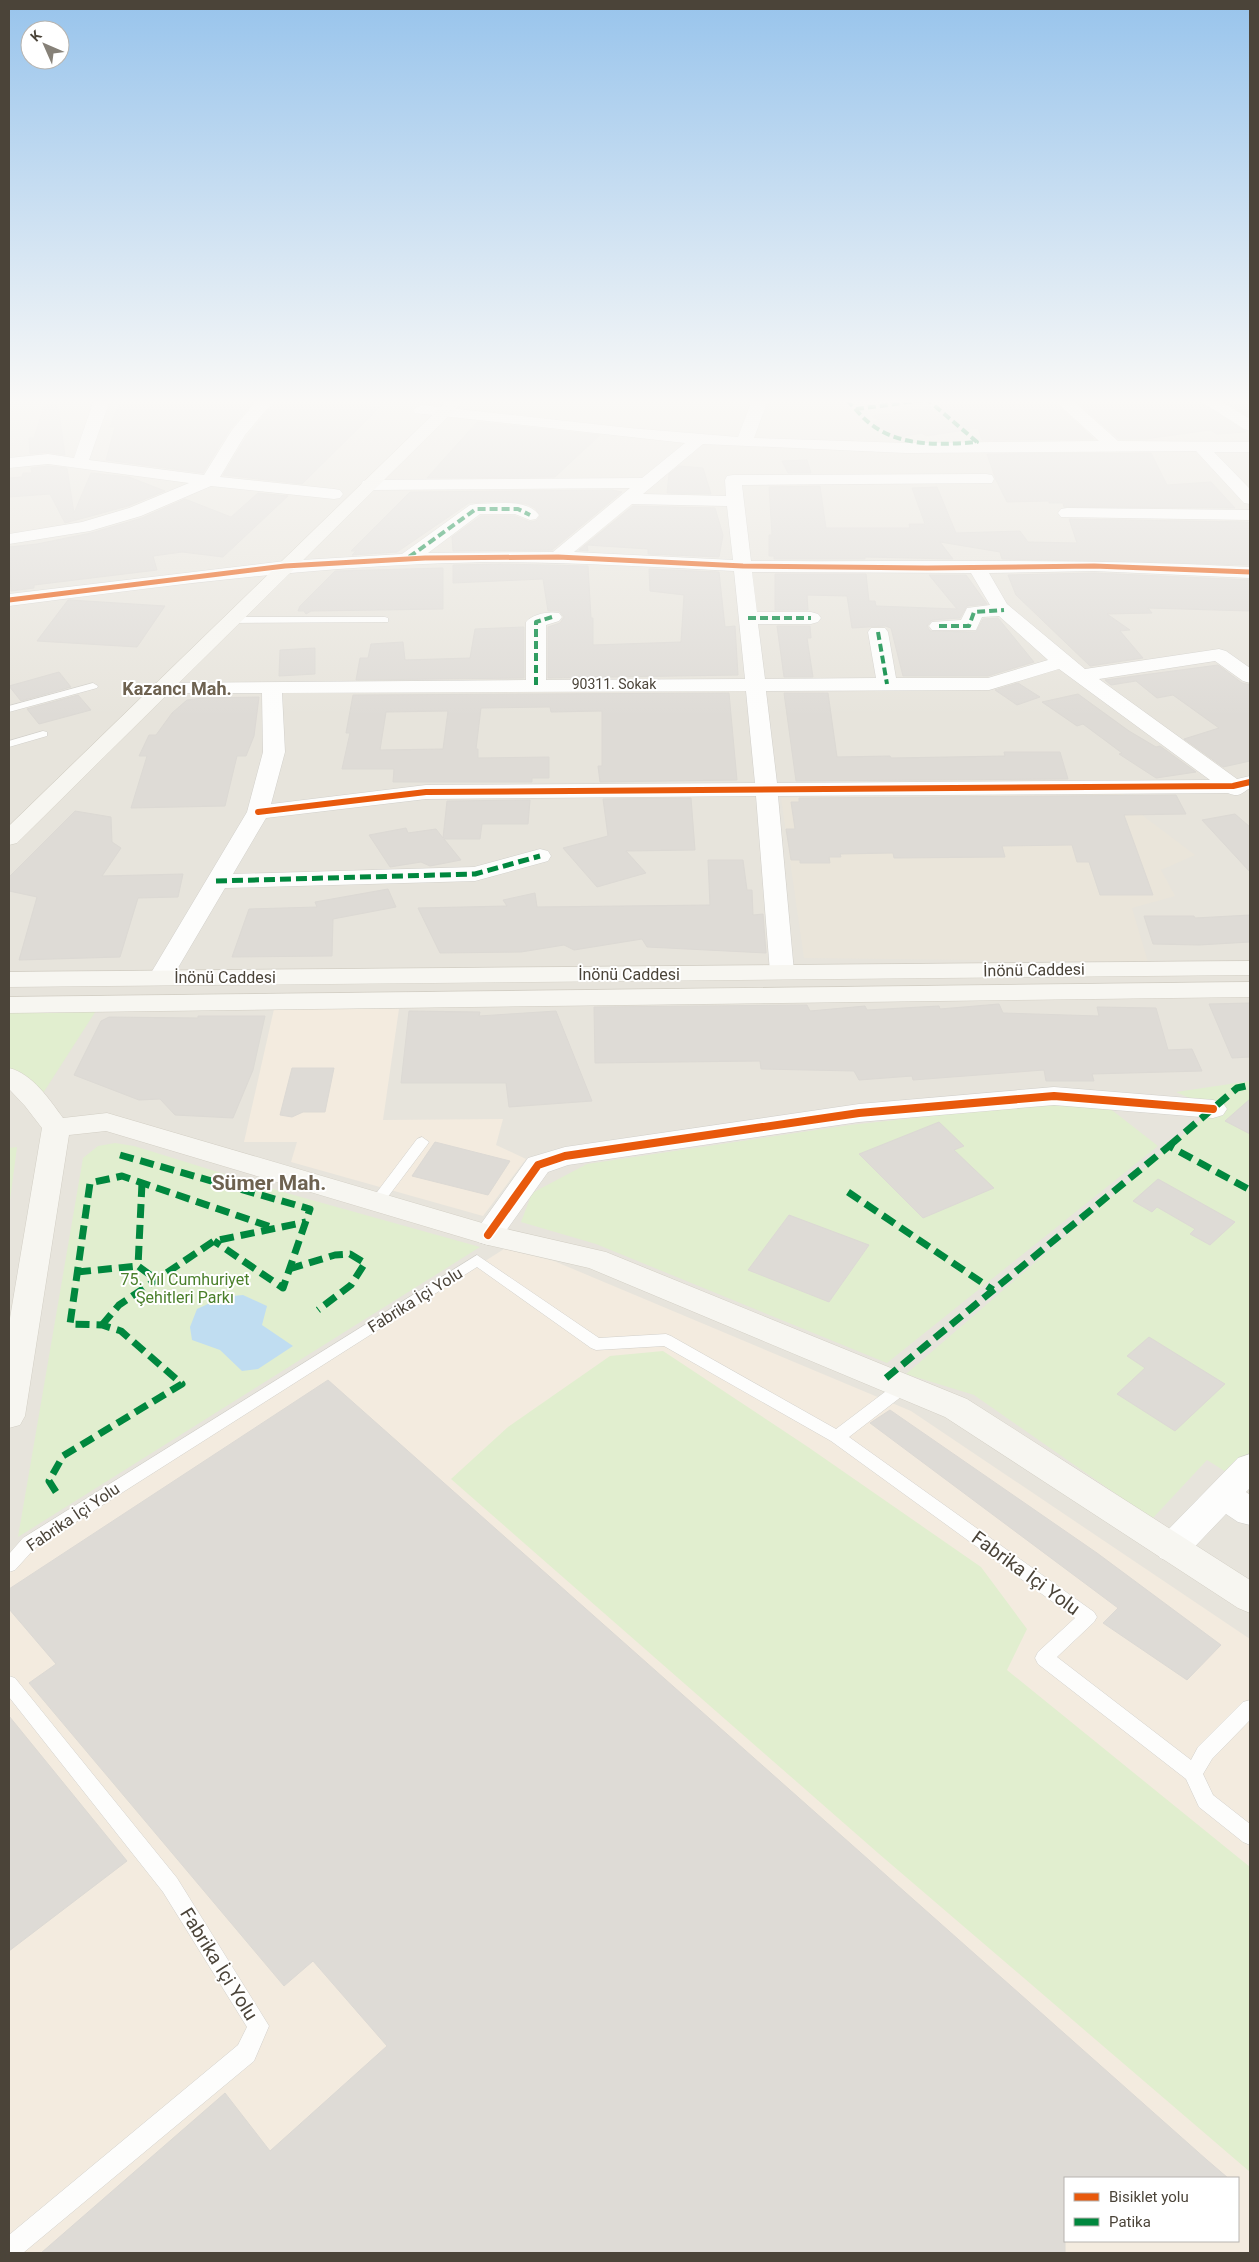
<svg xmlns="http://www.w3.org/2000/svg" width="1259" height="2262" font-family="Roboto,sans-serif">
  <rect width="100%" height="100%" fill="#f4f2ee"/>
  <path fill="#e7e4dc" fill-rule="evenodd" d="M9 400H1250V2253H9ZM1065 2178H1238V2241H1065Z"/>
  <g fill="#f3ebdf" fill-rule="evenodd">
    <polygon points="274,1009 399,1009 383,1120 503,1119 496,1145 526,1159 483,1216 291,1162 297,1142 244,1142"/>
    <path d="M504 1249 554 1261 911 1411 1250 1639V2253H9V1563ZM1065 2178H1238V2241H1065Z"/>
  </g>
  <polygon fill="#eae5da" points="1122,792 1130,806 1195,855 1161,870 1175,896 1132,908 1148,962 804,958 781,798"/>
  <g fill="#e1eecf">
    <polygon points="101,1003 38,1101 19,1082 9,1076 9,1005"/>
    <polygon points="1250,1081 1250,1487 1207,1460 1152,1519 974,1395 906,1374 1213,1109 1176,1092"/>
    <polygon points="1052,1103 1108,1107 1158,1146 887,1363 596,1244 521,1222 532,1193 587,1164 850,1125"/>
    <polygon points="115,1143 134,1146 283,1192 480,1247 18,1537 83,1158 98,1146"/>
    <polygon points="17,1147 9,1208 9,1148"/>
    <polygon points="663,1351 808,1447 981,1567 1027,1629 1007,1670 1250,1867 1250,2172 878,1853 451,1479 508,1427 610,1356"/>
  </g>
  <polygon fill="#c0ddf1" points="243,1295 267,1306 262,1325 293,1346 258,1369 242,1371 220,1350 192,1340 190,1327 197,1309 223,1297"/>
  <g fill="#dedbd6" stroke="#dcd9d4" fill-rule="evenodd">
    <polygon points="46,400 57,400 65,455 48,452 30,454 29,438 34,438"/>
    <polygon points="221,400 254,401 230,429 203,473 106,460 115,427 110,427 120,401"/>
    <polygon points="282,400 314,400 380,407 302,484 223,475 247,436 275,402"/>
    <polygon points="978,400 1052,400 1094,439 982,440 978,428 926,436 922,433 894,438 873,422 879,421 872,416"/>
    <polygon points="1115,400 1197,400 1246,432 1217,434 1210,430 1145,439 1119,439 1080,405"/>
    <polygon points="1223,400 1250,400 1250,417"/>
    <polygon points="477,422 600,435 555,477 427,478"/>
    <polygon points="1151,453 1167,485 1211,482 1235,508 1064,507 1063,503 1049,503 1049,501 1007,502 996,480 987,454"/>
    <polygon points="807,460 811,473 788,473 782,461"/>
    <polygon points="48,466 67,468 74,513 91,473 129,477 165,491 128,506 65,523 50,494 9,497 9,478 22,477 23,473 32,473 31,468"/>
    <polygon points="679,466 703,468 711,494 667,493 669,474"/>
    <polygon points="820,486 826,528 910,528 909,524 925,524 912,488 937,487 956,533 1020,531 1028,542 1077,543 1069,519 1248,522 1250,524 1250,565 1002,559 1000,552 940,542 953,559 865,557 865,559 774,559 774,556 769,556 769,535 772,535 769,487"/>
    <polygon points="612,490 622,492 552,550 453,551 452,537 481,516 515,516 530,522 536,521 540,516 535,508 527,504 501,501 469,503 397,552 352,555 356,551 351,551 410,492"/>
    <polygon points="258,493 288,496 223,557 182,552 153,556 157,570 34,585 34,588 11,591 9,547 37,544 91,533 142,518 185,499 231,517"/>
    <polygon points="633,506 715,508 723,535 719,557 648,554 648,549 587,545 588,551 579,550"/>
    <polygon points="501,564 588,566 591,618 593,618 593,645 681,642 684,595 650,591 649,569 719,572 725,627 735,626 738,675 548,678 548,627 560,623 564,617 559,611 548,611 543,579 453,583 453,565"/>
    <polygon points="443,568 443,609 311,611 306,614 304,611 298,611 300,606 335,571"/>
    <polygon points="1094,573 1250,580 1250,611 1148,608 1152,613 1107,614 1130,630 1120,631 1143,658 1090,666 1016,595 1008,575"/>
    <polygon points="775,574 866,574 869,601 875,601 876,606 957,609 929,575 966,575 987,604 967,606 960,618 932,620 927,626 930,631 976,632 983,619 998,618 1034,662 988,676 903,676 891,628 885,626 852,628 847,596 807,595 808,610 775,610"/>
    <polygon points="68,600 70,600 165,606 137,647 37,641"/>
    <polygon points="777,626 810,626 811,638 807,638 813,677 784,677"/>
    <polygon points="524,627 524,678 356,680 360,658 368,658 371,644 403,642 405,660 470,658 475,629"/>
    <polygon points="315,648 315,674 279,676 280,650"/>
    <polygon points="1218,665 1242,683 1250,685 1250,761 1223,767 1184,739 1219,728 1173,695 1157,698 1136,681 1111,685 1105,680"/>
    <polygon points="59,672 71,687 21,701 9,686"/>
    <polygon points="1018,683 1040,697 1017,705 995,690"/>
    <path d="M729 693 737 780 600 782 598 766H602V711L551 712 550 707 481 708 476 749H478V758L549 757V778H532V782H393L394 769H342L350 733H346L353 695ZM448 711 443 749 380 750 386 712Z"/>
    <polygon points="784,693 828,693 837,757 890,756 891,758 1005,756 1004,752 1060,752 1068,779 796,781"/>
    <polygon points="1078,694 1129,731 1156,747 1160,746 1196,772 1156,778 1119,754 1122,753 1083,724 1077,726 1042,702"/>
    <polygon points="78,695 91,710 39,724 27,709"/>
    <polygon points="259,697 254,736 246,756 237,756 225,806 131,808 147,756 139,756 149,735 156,735 172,713 187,700 202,698"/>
    <polygon points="1176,795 1186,814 1124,815 1153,895 1100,895 1089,862 1077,862 1072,845 1002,846 1005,857 894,858 893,853 840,854 841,857 829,857 830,863 800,863 800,860 791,860 786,829 795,829 791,802 799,802 799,798"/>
    <polygon points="691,798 695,850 626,851 646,873 597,887 563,848 608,836 603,799"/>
    <polygon points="530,800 528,824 482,824 480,839 444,839 461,860 430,866 421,862 390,867 369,835 406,828 408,833 436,829 443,838 447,801"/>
    <polygon points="75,811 111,817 112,842 121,848 102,876 183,874 178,897 138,898 120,957 19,960 37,897 9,891 9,877"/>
    <polygon points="1235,814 1250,827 1250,872 1202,820"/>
    <polygon points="708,860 743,860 747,890 752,890 753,915 763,914 766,953 647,947 642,939 574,950 564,945 521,952 440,953 418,908 507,906 503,900 535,893 537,907 710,905"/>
    <polygon points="388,889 396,907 333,919 332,956 232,957 249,909 317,907 315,902"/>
    <polygon points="1250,915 1250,942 1199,945 1153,944 1144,916 1194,916 1195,918"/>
    <polygon points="1250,1003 1250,1057 1232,1058 1209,1004"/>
    <polygon points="999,1004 1003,1013 1099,1016 1097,1007 1156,1008 1168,1050 1192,1049 1202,1071 1092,1074 1094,1081 1046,1081 1044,1070 913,1080 912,1076 859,1080 854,1071 761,1069 760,1061 595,1063 594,1007 807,1005 810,1011 865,1006 867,1010 939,1006 940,1009"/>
    <polygon points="409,1011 480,1012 479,1016 556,1011 592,1101 509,1107 506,1083 401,1083"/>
    <polygon points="198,1016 265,1016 253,1070 233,1118 175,1115 160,1099 139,1100 74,1075 101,1021 109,1017 198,1018"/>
    <polygon points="292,1068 334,1068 325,1112 303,1112 292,1117 280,1115"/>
    <polygon points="1250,1099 1250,1134 1225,1121"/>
    <polygon points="939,1122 964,1146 954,1150 994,1188 923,1218 859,1154"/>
    <polygon points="435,1142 510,1161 488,1195 412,1176"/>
    <polygon points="1158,1179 1235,1222 1210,1245 1190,1234 1195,1229 1157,1207 1152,1212 1133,1201"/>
    <polygon points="789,1215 869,1245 829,1302 748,1270"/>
    <polygon points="1149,1337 1225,1384 1175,1431 1117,1394 1145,1368 1127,1356"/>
    <polygon points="328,1380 1207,2160 1228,2178 1065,2178 1065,2253 41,2253 225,2093 270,2151 387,2046 313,1961 284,1986 29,1683 56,1664 9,1609 9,1589"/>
    <polygon points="890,1410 1097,1553 1221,1645 1187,1680 1103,1623 1118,1608 870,1423"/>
    <polygon points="9,1716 127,1861 9,1951"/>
  </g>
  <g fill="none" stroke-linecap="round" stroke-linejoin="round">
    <g stroke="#d2d0cb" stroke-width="1">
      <g id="service">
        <polygon points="385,617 388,618 388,622 229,623 224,620 229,617"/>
        <polygon points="93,683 98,686 97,688 9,712 9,706"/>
        <polygon points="43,731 47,732 47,736 9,747 9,741"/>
        <polygon points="422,1137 429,1142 427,1145 381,1206 371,1206 369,1203 371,1200 417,1139"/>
        <polygon points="477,1255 599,1338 666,1334 671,1336 836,1429 898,1382 904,1380 910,1382 912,1386 910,1390 849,1437 1094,1612 1097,1617 1094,1622 1057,1657 1191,1760 1198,1747 1243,1702 1250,1700 1250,1720 1212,1759 1203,1774 1213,1795 1250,1824 1250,1845 1243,1842 1199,1807 1186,1779 1038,1664 1035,1658 1038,1652 1075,1618 831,1441 664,1346 596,1350 591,1348 477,1267 35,1548 15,1570 9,1572 9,1554 23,1538"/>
        <polygon points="9,1676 15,1678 177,1878 269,2026 254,2061 23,2253 9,2253 9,2235 238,2045 247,2027 163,1892 9,1697"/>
      </g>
    </g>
    <g stroke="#d2d0cb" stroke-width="1">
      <g id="minor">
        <polygon points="94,400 110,400 89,460 204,475 232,430 257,400 274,400 245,435 220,477 334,489 340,490 343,494 340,498 334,499 211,486 141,516 90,531 9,544 9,534 82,522 129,508 189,483 48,464 9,468 9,458 48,454 74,458"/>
        <path d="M752 400H768L754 438 906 443 1099 441 1054 400H1072L1118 441 1250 442V452H1214L1250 489V504L1244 503 1196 451 906 453 703 444 643 494 726 496 725 480 727 476 733 475 986 474 992 475 994 479 992 483 742 485 751 561C917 562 1084 558 1250 567V578L1094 571 989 573 1007 604 1085 669 1219 649 1226 651 1250 668V683L1243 681 1215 661 1099 679 1237 779 1250 776V788C1242 793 1239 798 1228 793L778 796 794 972 791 977 782 979 773 977 770 972 756 796 426 799 266 818 233 874 474 867 540 849 548 851 551 856 548 861 475 881 225 888 169 983 160 985 151 983 148 978 247 812 263 752 262 693H162L155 691 152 687 155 683 526 680V622C532 614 549 611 559 613L562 617 559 621 546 625V680L745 679 734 571C630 566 527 559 423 564 284 570 148 588 9 606V594L285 561 402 554 470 505 476 504C494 504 527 498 539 515L536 519 530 520 515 514H480L428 553 553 552 630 488 369 490 363 489 361 485 363 481 369 480 642 478 685 443 415 413 413 410 421 405 629 428 738 437ZM632 504 727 506 733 560 574 552ZM752 572 971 573 990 605 967 608 961 620 932 622 929 626 932 630H976L982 617 999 616 1048 660 988 678H896L888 632 885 628H871L868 632 876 678 765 679 758 624H811L818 622 821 618 818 614 811 612H757ZM1059 669 1210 780 777 783 766 691 989 690ZM746 691 755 783 426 785 271 804 285 752 282 693Z"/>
        <polygon points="1199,400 1219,400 1250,419 1250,431 1244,429"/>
        <polygon points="1067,508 1250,510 1250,520 1061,517 1058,513 1061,509"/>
        <polygon points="1054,1087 1213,1100 1223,1103 1227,1109 1223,1115 1213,1118 1054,1105 859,1122 568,1165 548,1172 498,1242 488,1245 478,1242 473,1235 528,1158 565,1147 859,1104"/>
        <polygon points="1250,1454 1250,1488 1246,1492 1250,1495 1250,1525 1238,1522 1226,1514 1184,1558 1172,1562 1160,1558 1155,1548 1160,1538 1238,1458"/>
      </g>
    </g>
    <g stroke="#d3cfc5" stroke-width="1">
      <g id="secondary">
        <polygon points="448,400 465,400 17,843 9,845 9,826"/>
        <polygon points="1250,961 1250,975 9,987 9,972"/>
        <polygon points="1250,982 1250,997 9,1013 9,997"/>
        <path d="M9 1068C33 1074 49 1099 63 1118L107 1113 489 1225 606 1252 967 1399 1250 1580V1613L1238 1608 945 1417 589 1268 488 1245 106 1131 69 1135 25 1416 20 1425 9 1428V1324L42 1128 25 1106 9 1089Z"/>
      </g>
    </g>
    <use href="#service" fill="#fdfdfc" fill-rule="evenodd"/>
    <use href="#minor" fill="#fdfdfc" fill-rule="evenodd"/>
    <use href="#secondary" fill="#f7f6f1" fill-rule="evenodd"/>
    <g stroke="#00873e" stroke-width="4" stroke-dasharray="8 4" stroke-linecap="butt">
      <path d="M847 400C855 408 862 418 872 425 901 447 942 445 977 442L928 400"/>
      <polyline points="856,409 926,400"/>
      <polyline points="409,557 476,509 518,509 530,515"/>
      <polyline points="748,618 811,618"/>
      <polyline points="939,626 969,626 974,612 1004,610"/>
      <polyline points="878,632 887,684"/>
      <polyline points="536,685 536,622 552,617"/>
    </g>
    <polyline stroke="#00873e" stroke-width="5" stroke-dasharray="11 5" stroke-linecap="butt" points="216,881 475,874 540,856"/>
    <g stroke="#00873e" stroke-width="7" stroke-dasharray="14 7" stroke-linecap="butt">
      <polyline points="1169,1146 1237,1088 1250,1085"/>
      <polyline points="120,1155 310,1209 283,1288 214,1241"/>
      <polyline points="142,1183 138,1266 157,1280"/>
      <polyline points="848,1192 993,1290"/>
      <polyline points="289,1269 335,1255 350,1254 365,1263 351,1285 318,1310"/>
      <polyline points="77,1272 138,1266"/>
      <polyline points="102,1325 119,1305 214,1241 306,1222"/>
      <polyline points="886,1378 1169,1146 1250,1190"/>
      <polyline points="56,1492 49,1481 63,1456 182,1384 121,1331 102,1325 70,1324 90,1183 122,1176 274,1228"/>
    </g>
    <g stroke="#fff" stroke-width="7">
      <polyline id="cycleway-far2" points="9,600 285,566 425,558 558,557 743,566 927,568 1094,566 1250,572"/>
    </g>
    <g stroke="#fff" stroke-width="9">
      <polyline id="cycleway-far1" points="258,812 426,792 1233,786 1250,782"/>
    </g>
    <g stroke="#fff" stroke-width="11">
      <polyline id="cycleway" points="488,1235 538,1165 565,1156 859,1113 1054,1096 1213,1109"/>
    </g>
    <use href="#cycleway-far2" stroke="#e8590c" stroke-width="5"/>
    <use href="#cycleway-far1" stroke="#e8590c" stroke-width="6"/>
    <use href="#cycleway" stroke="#e8590c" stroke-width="8"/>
  </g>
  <linearGradient id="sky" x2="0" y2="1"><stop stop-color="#98c4ec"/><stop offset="0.56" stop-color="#faf9f7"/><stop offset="1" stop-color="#faf9f7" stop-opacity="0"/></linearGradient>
  <rect width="1259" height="717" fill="url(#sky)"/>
  <g text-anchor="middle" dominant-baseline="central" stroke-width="4" stroke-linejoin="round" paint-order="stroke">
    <g font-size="14" fill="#4b4439" stroke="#fff">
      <text x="614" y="684">90311. Sokak</text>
    </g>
    <g font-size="16" fill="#4b4439" stroke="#fff">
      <text transform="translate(1034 970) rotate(-1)">İnönü Caddesi</text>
      <text x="629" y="974">İnönü Caddesi</text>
      <text x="225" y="977">İnönü Caddesi</text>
      <text transform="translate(415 1300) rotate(-32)">Fabrika İçi Yolu</text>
      <text transform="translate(73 1517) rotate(-34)">Fabrika İçi Yolu</text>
    </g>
    <g font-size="16" fill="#4a7f2a" stroke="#fff">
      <text x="185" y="1279">75. Yıl Cumhuriyet<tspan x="185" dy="18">Şehitleri Parkı</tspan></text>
    </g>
    <g font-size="18" font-weight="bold" fill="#6e6250" stroke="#fff">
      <text x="177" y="688">Kazancı Mah.</text>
    </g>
    <g font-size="19" fill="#4b4439" stroke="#fff">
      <text transform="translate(1026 1573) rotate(36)">Fabrika İçi Yolu</text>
      <text transform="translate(219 1964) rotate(58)">Fabrika İçi Yolu</text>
    </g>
    <g font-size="21" font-weight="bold" fill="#6e6250" stroke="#fff">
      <text x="269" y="1183">Sümer Mah.</text>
    </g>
  </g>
  <rect width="1259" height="2262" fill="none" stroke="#4b4439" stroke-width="20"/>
  <rect x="1064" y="2177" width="175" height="65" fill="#ffffff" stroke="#b7b4b0"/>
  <rect x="1074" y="2193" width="25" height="8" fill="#e8590c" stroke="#b7b4b0"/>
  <text x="1109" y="2202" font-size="15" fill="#4b4439">Bisiklet yolu</text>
  <rect x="1074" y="2218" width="25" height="8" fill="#00873e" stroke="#b7b4b0"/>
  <text x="1109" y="2227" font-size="15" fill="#4b4439">Patika</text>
  <g transform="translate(45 45) rotate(315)"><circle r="24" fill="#ffffff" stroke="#b7b4b0"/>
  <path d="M0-4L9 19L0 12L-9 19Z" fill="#868178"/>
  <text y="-8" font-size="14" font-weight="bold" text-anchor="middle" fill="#4b4439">K</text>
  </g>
</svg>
